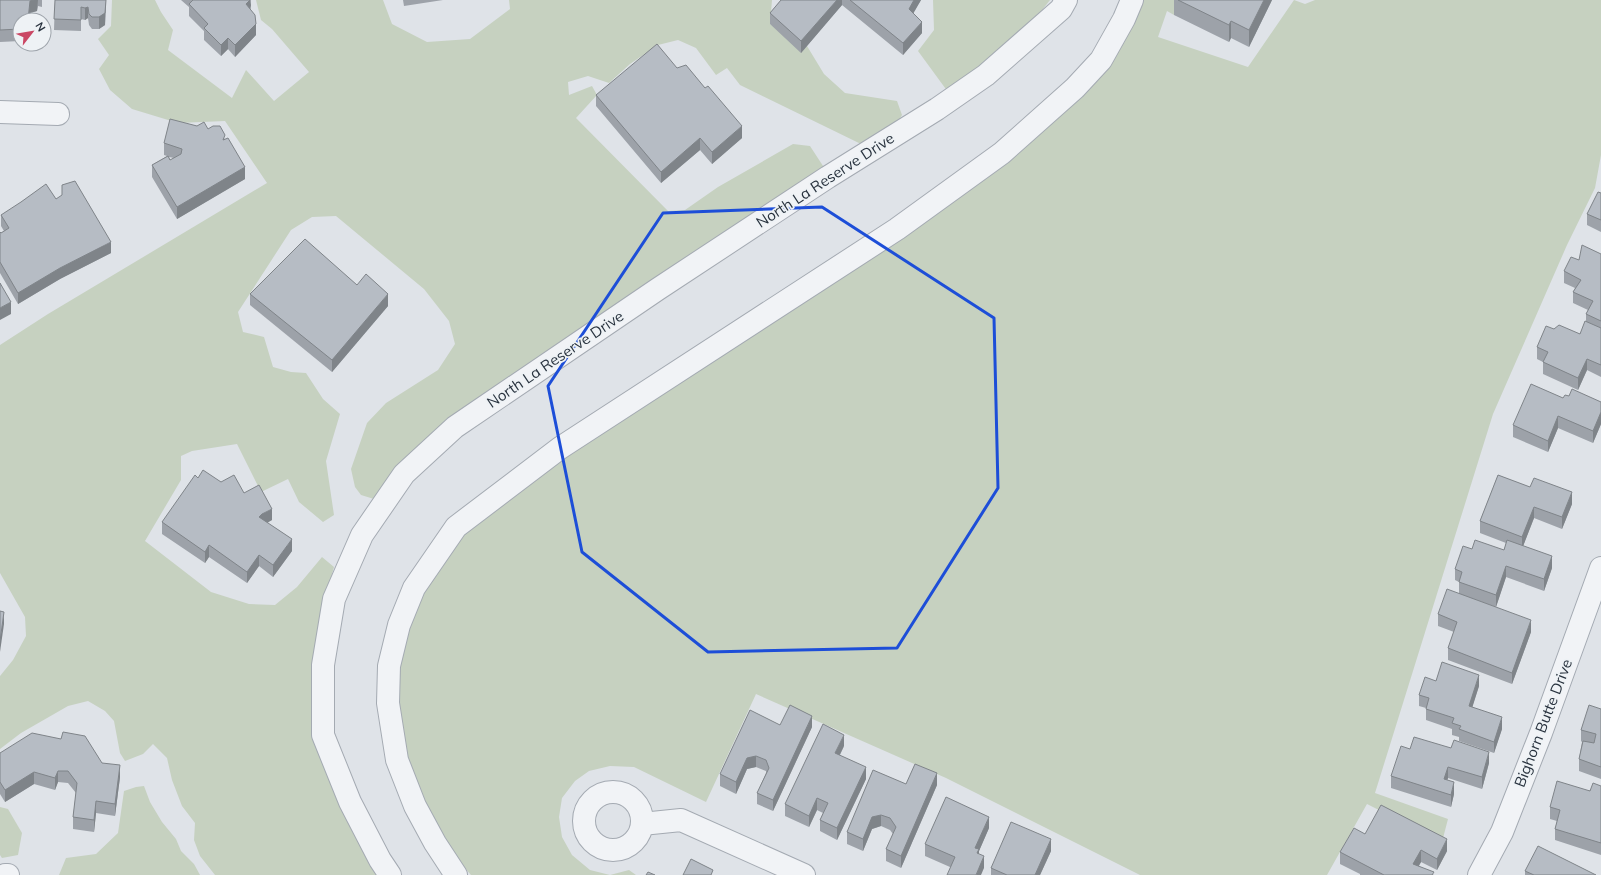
<svg xmlns="http://www.w3.org/2000/svg" width="1601" height="875" font-family="Mulish,sans-serif">
  <rect width="100%" height="100%" fill="#dfe3e8"/>
  <g fill="#c6d1c0">
    <polygon points="112,0 155,0 161,12 173,30 168,50 232,98 246,70 274,101 309,72 272,29 261,20 256,0 383,0 392,24 427,42 470,39 510,9 509,0 772,0 770,24 807,46 824,74 845,93 897,101 902,115 896,125 863,145 740,85 727,68 716,75 696,48 678,40 658,45 630,64 609,83 588,76 568,82 569,95 592,86 597,95 576,118 668,211 685,210 718,187 793,144 810,146 825,169 374,499 361,495 355,487 351,469 367,423 386,403 438,370 455,344 449,321 424,289 336,216 312,217 291,230 238,312 243,332 264,337 273,367 291,372 306,373 323,399 340,414 326,461 334,515 323,522 299,502 288,479 261,492 237,444 192,451 181,456 181,480 145,541 211,592 249,604 275,605 297,587 322,557 334,567 319,620 313,669 380,875 215,875 200,856 194,840 195,823 182,806 172,780 167,758 153,744 143,754 125,761 120,753 114,721 105,711 88,701 68,706 21,733 0,749 0,676 13,660 26,636 25,617 0,573 0,345 48,314 267,183 225,121 178,123 132,109 110,90 99,69 109,55 98,39 111,26"/>
    <polygon points="933,0 1050,0 1035,19 948,92 918,51 934,30"/>
    <polygon points="1144,0 1182,0 1174,15 1167,11 1158,37 1248,67 1294,0 1305,4 1315,0 1601,0 1601,155 1595,188 1567,245 1493,414 1375,793 1448,819 1442,842 1367,804 1327,875 1140,875 946,778 756,694 706,802 634,767 610,766 589,771 575,781 562,798 559,817 562,837 572,855 590,870 610,875 629,870 636,875 471,875 455,857 441,838 401,753 392,689 404,629 434,572 476,516 858,266 1112,56"/>
    <polygon points="144,786 150,802 162,822 176,839 181,851 194,864 200,875 59,875 66,858 96,854 118,833 124,791 136,787"/>
    <polygon points="0,807 8,809 22,833 18,855 2,858 0,855"/>
  </g>
  <g fill="none" stroke-linecap="round" stroke-linejoin="round">
    <g stroke="#a4aab2" stroke-width="24">
      <g id="minor">
        <polyline points="0,112 58,114"/>
        <circle cx="613" cy="821" r="29"/>
        <polyline points="642,824 681,820 804,875"/>
        <polyline points="5,875 8,875"/>
        <polyline points="390,875 380,860 350,802 323,735 323,665 334,599 362,535 404,474 455,427 658,289 828,177 937,109 986,75 1061,9 1066,0"/>
        <polyline points="456,875 435,843 415,806 397,760 388,703 389,666 399,625 414,588 456,527 560,448 897,229 1002,153 1075,88 1101,60 1124,19 1132,0"/>
        <polyline points="1479,875 1502,832 1541,733 1601,568"/>
      </g>
    </g>
    <use href="#minor" stroke="#f1f3f6" stroke-width="22"/>
  </g>
  <g fill="#9da2a9" fill-rule="evenodd">
    <polygon points="0,0 42,0 42,7 38,6 37,11 30,13 29,20 20,20 20,41 0,42"/>
    <polygon points="55,0 106,0 105,25 99,29 92,29 89,25 88,18 85,20 81,19 81,31 54,30"/>
    <polygon points="181,0 251,0 250,9 256,35 235,57 228,49 221,56 204,40 204,31 189,16 189,7"/>
    <polygon points="403,0 443,0 404,6"/>
    <polygon points="781,0 921,0 913,13 922,33 903,55 842,5 801,53 770,24 770,13"/>
    <polygon points="1174,0 1272,0 1249,47 1231,38 1229,42 1174,15"/>
    <polygon points="677,68 742,138 712,164 700,150 661,183 596,106 596,95"/>
    <path d="M197 126 208 129 225 139 245 179 177 219 152 177V165L167 156 164 155V143ZM169 157 174 158 170 160Z"/>
    <polygon points="1601,193 1601,243 1601,232 1587,225 1587,214"/>
    <polygon points="56,199 111,253 60,279 18,304 0,273 0,232 1,233 4,231 1,226 1,215"/>
    <polygon points="1601,254 1601,377 1587,370 1578,390 1543,374 1543,362 1537,359 1537,347 1554,329 1580,334 1586,321 1586,314 1588,310 1573,303 1573,292 1575,288 1564,283 1564,271 1579,260"/>
    <polygon points="250,294 388,306 332,372 250,305"/>
    <polygon points="1569,396 1601,402 1601,424 1593,443 1558,428 1548,452 1513,437 1513,425 1563,398"/>
    <polygon points="1498,475 1572,504 1562,529 1534,518 1523,546 1552,568 1544,591 1506,577 1496,607 1473,599 1531,632 1512,684 1448,660 1448,648 1454,632 1438,626 1438,614 1459,593 1459,582 1455,580 1455,569 1472,549 1504,550 1506,543 1480,533 1480,521"/>
    <polygon points="198,478 221,482 244,493 272,520 267,522 292,551 273,577 259,566 247,583 209,557 205,563 162,534 162,522"/>
    <polygon points="1436,681 1479,686 1472,707 1502,729 1494,753 1459,741 1459,737 1452,735 1452,729 1426,720 1426,708 1419,706 1419,695"/>
    <polygon points="1601,709 1601,779 1579,771 1579,759 1582,742 1581,741 1581,730"/>
    <polygon points="780,725 812,727 773,811 757,804 757,793 766,773 766,771 756,767 747,769 736,794 720,786 720,774"/>
    <polygon points="844,746 840,755 866,779 837,840 820,831 820,820 823,813 817,810 809,827 785,816 785,804"/>
    <polygon points="1410,749 1489,763 1482,789 1448,778 1447,780 1454,794 1451,807 1391,788 1391,776"/>
    <polygon points="0,753 102,763 120,777 115,816 96,813 94,832 73,829 73,817 76,793 68,783 58,782 55,790 34,784 5,802 0,794"/>
    <polygon points="906,784 937,785 901,868 886,861 886,849 893,834 890,830 881,826 872,829 863,851 847,844 847,832"/>
    <polygon points="1601,786 1601,855 1555,840 1555,829 1557,821 1550,819 1550,807"/>
    <polygon points="989,828 979,851 979,854 984,868 950,867 925,856 925,844"/>
    <polygon points="1365,834 1447,851 1437,870 1421,862 1419,866 1434,875 1360,875 1360,874 1340,864 1340,852"/>
    <polygon points="1051,851 1040,875 991,875 991,868"/>
    <polygon points="1525,871 1596,875 1525,875"/>
  </g>
  <g fill="#7f8489">
    <polygon points="34,0 38,0 37,11 30,13 29,20 28,20 30,1"/>
    <polygon points="106,0 105,25 99,29 99,17"/>
    <polygon points="250,0 251,5 250,12 246,4"/>
    <polygon points="837,0 842,0 842,5 801,53 801,41"/>
    <polygon points="914,0 921,0 909,21 909,9"/>
    <polygon points="1264,0 1272,0 1249,47 1249,30"/>
    <polygon points="88,7 88,18 85,20 85,8"/>
    <polygon points="1231,21 1231,38 1229,42 1229,25"/>
    <polygon points="922,22 922,33 903,55 903,43"/>
    <polygon points="256,24 256,35 235,57 235,45"/>
    <polygon points="228,38 228,49 221,56 221,45"/>
    <polygon points="742,126 742,138 712,164 712,152"/>
    <polygon points="700,138 700,150 661,183 661,172"/>
    <polygon points="245,167 245,179 177,219 177,207"/>
    <polygon points="111,242 111,253 60,279 18,304 18,293 60,268"/>
    <polygon points="388,294 388,306 332,372 332,360"/>
    <polygon points="11,302 11,314 0,320 0,308"/>
    <polygon points="1587,359 1587,370 1578,390 1578,378"/>
    <polygon points="1601,412 1601,424 1593,443 1593,431"/>
    <polygon points="1558,416 1558,428 1548,452 1548,441"/>
    <polygon points="1572,492 1572,504 1562,529 1562,517"/>
    <polygon points="1534,507 1534,518 1522,549 1522,537"/>
    <polygon points="272,509 272,520 262,526 259,517 262,514"/>
    <polygon points="292,539 292,551 273,577 273,565"/>
    <polygon points="209,545 209,557 205,563 205,552"/>
    <polygon points="259,555 259,566 247,583 247,572"/>
    <polygon points="1552,556 1552,568 1544,591 1544,579"/>
    <polygon points="1506,566 1506,577 1496,607 1496,595"/>
    <polygon points="4,612 4,624 0,652 0,641"/>
    <polygon points="1531,620 1531,632 1512,684 1512,673"/>
    <polygon points="1479,675 1479,686 1469,718 1469,706"/>
    <polygon points="812,716 812,727 773,811 773,800"/>
    <polygon points="1502,717 1502,729 1494,753 1494,742"/>
    <polygon points="844,735 844,746 835,764 835,753"/>
    <polygon points="1489,752 1489,763 1482,789 1482,777"/>
    <polygon points="756,756 756,767 747,769 736,794 736,782 747,758"/>
    <polygon points="120,765 120,777 115,816 115,804"/>
    <polygon points="866,767 866,779 837,840 837,828"/>
    <polygon points="1448,767 1448,778 1444,791 1444,779"/>
    <polygon points="58,771 58,782 55,790 55,778"/>
    <polygon points="34,772 34,784 5,802 5,790"/>
    <polygon points="937,773 937,785 901,868 901,856"/>
    <polygon points="1454,782 1454,794 1451,807 1451,795"/>
    <polygon points="817,798 817,810 809,827 809,816"/>
    <polygon points="96,801 96,813 94,832 94,820"/>
    <polygon points="881,815 881,826 872,829 863,851 863,839 872,817"/>
    <polygon points="989,817 989,828 979,851 979,861 975,848"/>
    <polygon points="1051,839 1051,851 1040,875 1035,875"/>
    <polygon points="1447,839 1447,851 1437,870 1437,859"/>
    <polygon points="1421,850 1421,862 1413,875 1413,864"/>
    <polygon points="984,856 984,868 981,875 976,875"/>
  </g>
  <g fill="#b6bcc4" stroke="#7f8489">
    <polygon points="0,0 34,0 30,1 28,20 20,20 20,29 0,30"/>
    <polygon points="55,0 106,0 105,13 99,17 92,17 89,14 88,7 85,8 81,7 81,20 54,19"/>
    <polygon points="193,0 250,0 246,4 255,15 256,24 235,45 228,38 221,45 204,28 208,24 189,4"/>
    <polygon points="781,0 837,0 801,41 770,13"/>
    <polygon points="850,0 914,0 909,9 922,22 903,43"/>
    <polygon points="1178,0 1264,0 1249,30 1231,21 1229,25"/>
    <polygon points="657,44 677,68 686,65 705,88 708,86 742,126 712,152 700,138 661,172 596,95"/>
    <polygon points="170,119 197,126 204,122 208,129 213,126 220,126 225,135 223,140 228,138 245,167 177,207 152,165 168,156 170,160 181,154 182,149 164,143"/>
    <polygon points="75,181 111,242 60,268 18,293 0,262 0,232 1,233 9,228 1,215 21,202 46,184 56,199 62,195 62,185"/>
    <polygon points="1598,192 1601,193 1601,220 1587,214"/>
    <polygon points="305,239 357,285 366,274 388,294 332,360 250,294"/>
    <polygon points="1582,245 1601,254 1601,321 1586,314 1593,301 1573,292 1581,280 1564,271 1571,257 1579,260"/>
    <polygon points="0,283 11,302 0,308"/>
    <polygon points="1585,321 1601,328 1601,365 1587,359 1578,378 1543,362 1548,352 1537,347 1546,326 1554,329 1559,325 1580,334"/>
    <polygon points="1531,384 1563,398 1565,395 1569,396 1572,389 1601,402 1601,412 1593,431 1558,416 1548,441 1513,425"/>
    <polygon points="203,470 221,482 234,475 244,493 259,485 272,509 262,514 259,517 292,539 273,565 259,555 247,572 209,545 205,552 162,522 195,475 198,478"/>
    <polygon points="1498,475 1530,487 1534,478 1572,492 1562,517 1534,507 1522,537 1480,521"/>
    <polygon points="1475,540 1504,550 1507,540 1552,556 1544,579 1506,566 1496,595 1459,582 1462,572 1455,569 1463,546 1472,549"/>
    <polygon points="1447,589 1531,620 1512,673 1448,648 1457,622 1438,614"/>
    <polygon points="0,611 4,612 0,641"/>
    <polygon points="1442,662 1479,675 1469,706 1502,717 1494,742 1459,729 1461,726 1452,723 1454,718 1426,709 1429,698 1419,695 1425,677 1436,681"/>
    <polygon points="790,705 812,716 773,800 757,793 769,768 766,760 756,756 747,758 736,782 720,774 750,710 780,725"/>
    <polygon points="1589,705 1601,709 1601,767 1579,759 1583,741 1594,743 1596,734 1581,730"/>
    <polygon points="823,724 844,735 835,753 866,767 837,828 820,820 828,803 817,798 809,816 785,804"/>
    <polygon points="63,732 85,736 102,763 120,765 115,804 96,801 94,820 73,817 77,783 68,771 58,771 55,778 34,772 5,790 0,782 0,753 32,733 61,739"/>
    <polygon points="1414,737 1451,748 1454,740 1489,752 1482,777 1448,767 1444,779 1454,782 1451,795 1391,776 1401,746 1410,749"/>
    <polygon points="915,764 937,773 901,856 886,849 896,827 890,818 881,815 872,817 863,839 847,832 873,770 906,784"/>
    <polygon points="1557,781 1590,791 1593,783 1601,786 1601,843 1555,829 1560,810 1550,807"/>
    <polygon points="946,797 989,817 975,848 979,849 977,853 984,856 976,875 947,875 955,857 925,844"/>
    <polygon points="1381,805 1447,839 1437,859 1421,850 1413,864 1434,872 1432,875 1384,875 1340,852 1354,828 1365,834"/>
    <polygon points="1011,822 1051,839 1035,875 1007,875 991,868"/>
    <polygon points="1538,846 1596,875 1534,875 1525,871"/>
    <polygon points="691,859 713,870 711,875 683,875"/>
    <polygon points="648,872 655,875 646,875"/>
  </g>
  <path fill="none" stroke="#1d4ed8" stroke-width="3" stroke-linejoin="round" d="M822 207 994 318 998 488 897 648 708 652 582 552 548 386 663 213Z"/>
  <g text-anchor="middle" dominant-baseline="central" stroke-width="3.5" stroke-linejoin="round" paint-order="stroke">
    <g font-size="15" fill="#28323e" stroke="#eef2f5">
      <text transform="translate(825 180) rotate(-33)">North La Reserve Drive</text>
      <text transform="translate(555 359) rotate(-34)">North La Reserve Drive</text>
      <text transform="translate(1543 723) rotate(-69)">Bighorn Butte Drive</text>
    </g>
  </g>
  <g transform="translate(32 32) rotate(59)"><circle r="19" fill="#eef2f5" stroke="#9fa5ac"/>
  <path d="M0-3L7 15L0 10L-7 15Z" fill="#ca4764"/>
  <text y="-6" font-size="11" font-weight="bold" text-anchor="middle" fill="#28323e">N</text>
  </g>
</svg>
